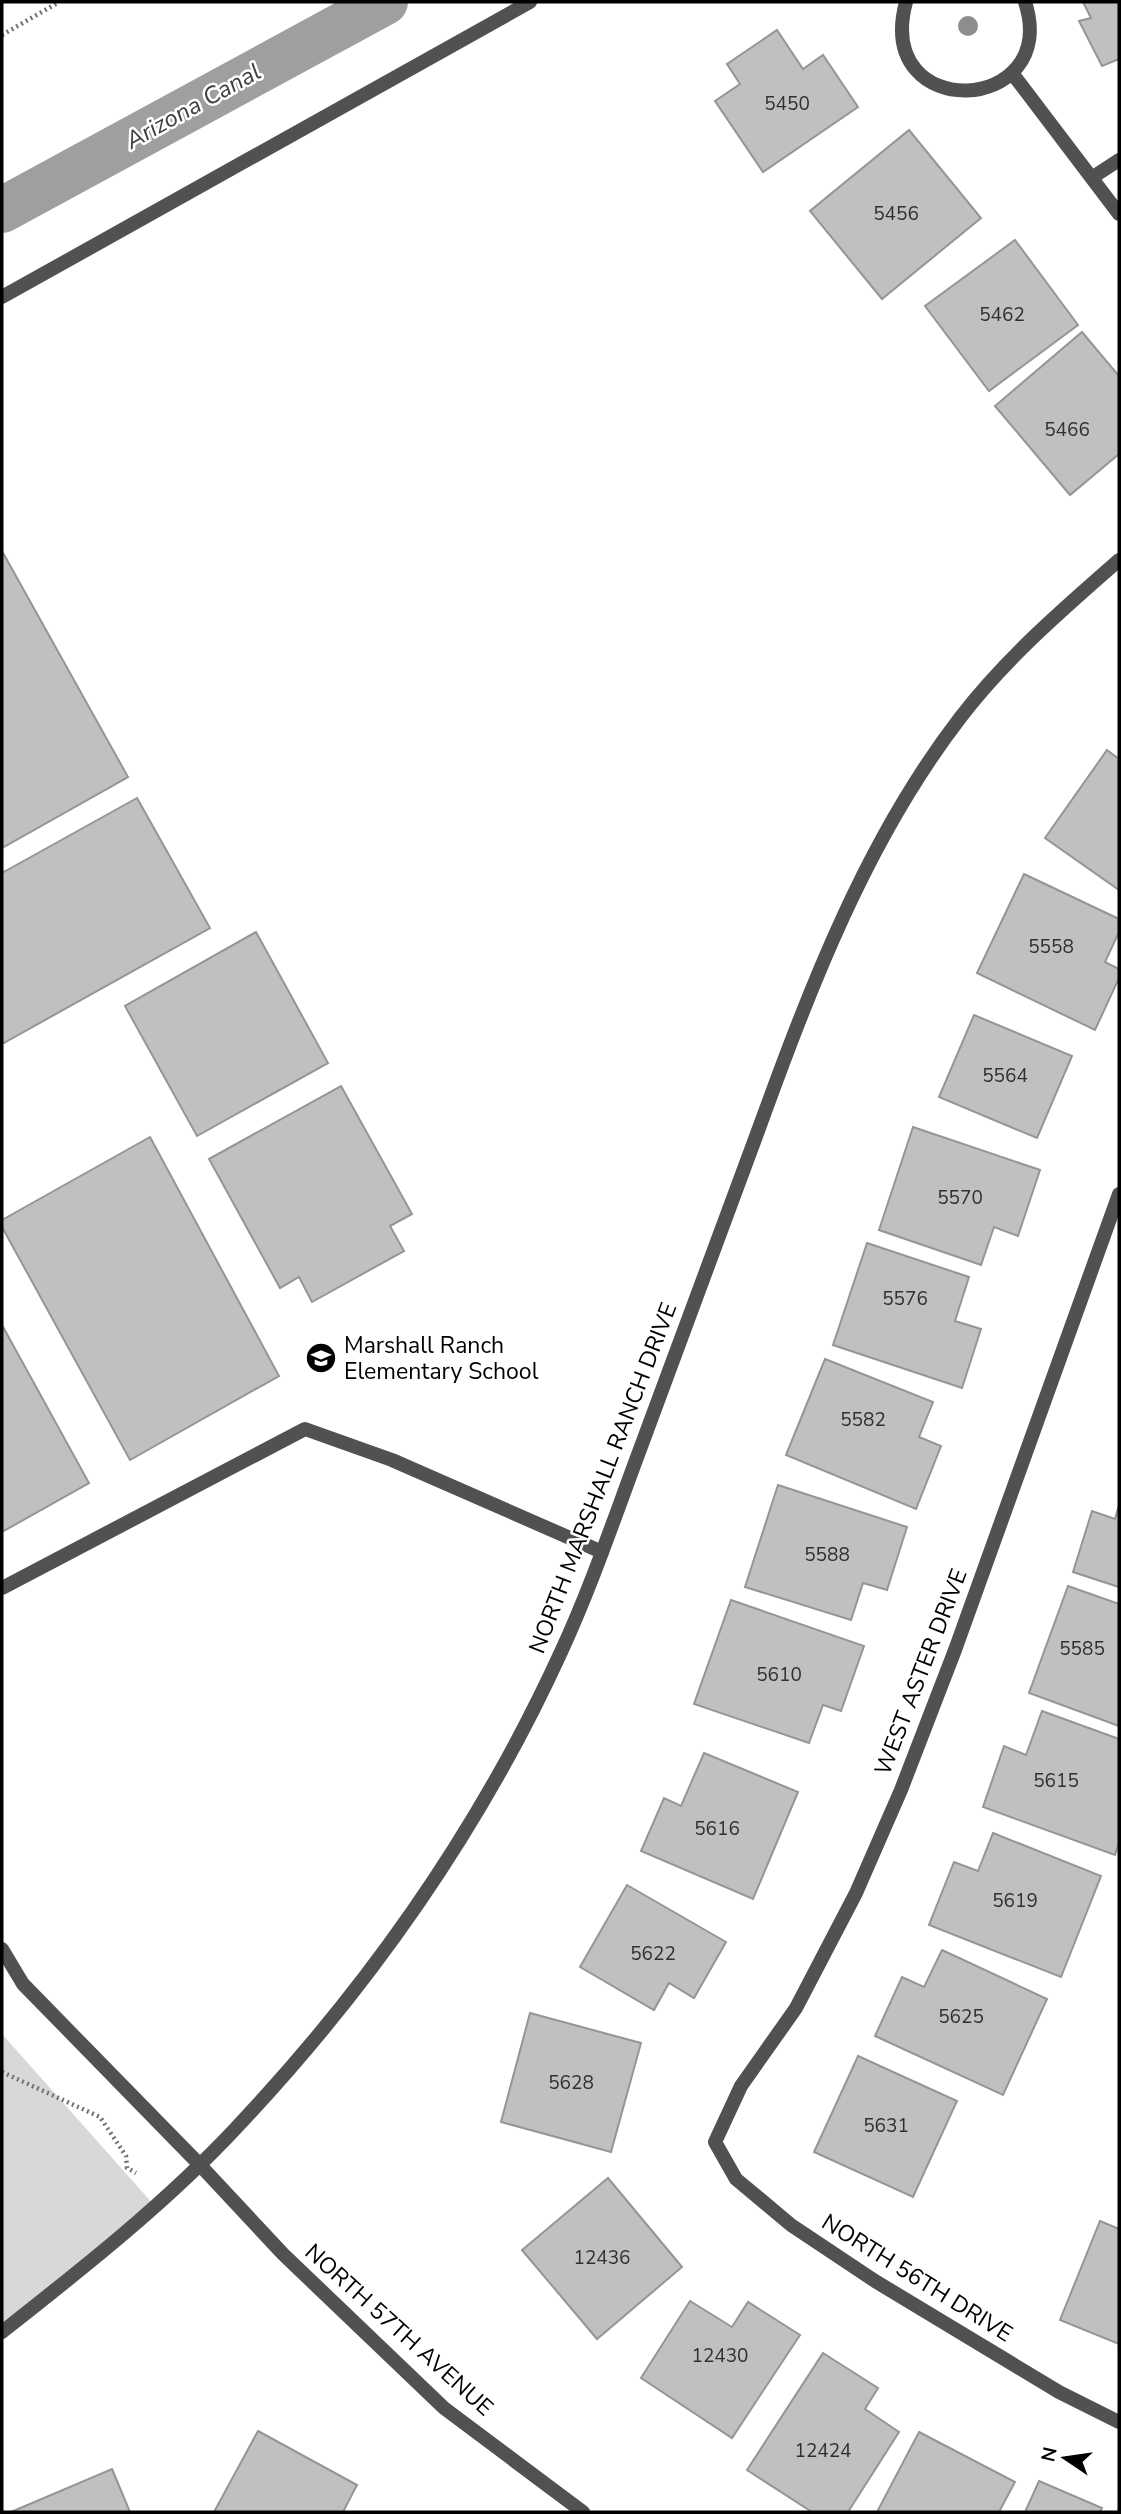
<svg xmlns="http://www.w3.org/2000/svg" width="1121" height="2514" font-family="'Nunito Sans',sans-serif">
  <rect width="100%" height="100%" fill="#fff"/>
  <polygon fill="#d8d8d8" points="2,2034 154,2205 2,2332"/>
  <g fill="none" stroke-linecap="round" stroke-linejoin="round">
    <polyline stroke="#9f9f9f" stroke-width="46" points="2,210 385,2"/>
  </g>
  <g fill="#c0c0c0" stroke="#959595" stroke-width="2">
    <polygon points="1083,2 1119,2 1119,59 1102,66 1079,21 1091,18"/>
    <polygon points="777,30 803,69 823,55 858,107 763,172 715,101 740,84 727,64"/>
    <polygon points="909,130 981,218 882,299 810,211"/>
    <polygon points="1015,240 1078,325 989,391 925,306"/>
    <polygon points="1082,332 1119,376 1119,454 1070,495 995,406"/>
    <polygon points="2,551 128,777 2,848"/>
    <polygon points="1107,750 1119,759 1119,890 1045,838"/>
    <polygon points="137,798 210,928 2,1044 2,873"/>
    <polygon points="1024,874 1119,919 1119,932 1105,962 1119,969 1119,978 1095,1030 977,973"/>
    <polygon points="256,932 328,1063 197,1136 125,1006"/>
    <polygon points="974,1015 1072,1056 1037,1138 939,1097"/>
    <polygon points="341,1086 412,1214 390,1226 404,1251 312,1302 299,1277 280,1288 209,1159"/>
    <polygon points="913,1127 1040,1170 1018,1236 994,1227 981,1265 879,1230"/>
    <polygon points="150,1137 279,1376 130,1460 2,1227 2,1220"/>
    <polygon points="867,1243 969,1277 955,1321 981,1329 962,1388 833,1345"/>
    <polygon points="2,1325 89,1483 2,1532"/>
    <polygon points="825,1359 933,1402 919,1437 941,1446 916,1509 786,1455"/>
    <polygon points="778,1485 907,1527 887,1590 863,1583 851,1620 745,1587"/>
    <polygon points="1119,1505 1119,1587 1073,1572 1092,1511 1115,1519"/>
    <polygon points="1068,1586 1119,1604 1119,1726 1029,1693"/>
    <polygon points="731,1600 864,1646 841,1711 823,1705 809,1743 694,1704"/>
    <polygon points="1042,1711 1119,1739 1119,1843 1115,1855 983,1807 1004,1746 1026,1755"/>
    <polygon points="704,1753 798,1792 753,1899 641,1851 664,1798 681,1806"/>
    <polygon points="993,1833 1101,1876 1061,1977 929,1925 954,1862 978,1871"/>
    <polygon points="627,1885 726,1942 694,1998 669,1983 654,2010 580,1967"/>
    <polygon points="942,1950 1047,1999 1003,2095 875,2036 902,1977 924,1987"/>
    <polygon points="530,2013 641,2043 611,2152 501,2122"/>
    <polygon points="858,2056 957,2101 913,2197 814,2152"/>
    <polygon points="608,2178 682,2267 597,2339 522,2250"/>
    <polygon points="1100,2221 1119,2229 1119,2344 1060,2320"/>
    <polygon points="690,2301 732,2327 748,2302 800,2335 732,2438 641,2378"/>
    <polygon points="823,2353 878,2388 865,2409 899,2432 848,2512 812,2512 747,2470"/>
    <polygon points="258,2431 357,2485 343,2512 214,2512"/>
    <polygon points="919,2432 1015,2482 999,2512 877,2512"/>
    <polygon points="112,2469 130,2512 11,2512"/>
    <polygon points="1039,2481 1102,2508 1100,2512 1025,2512"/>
  </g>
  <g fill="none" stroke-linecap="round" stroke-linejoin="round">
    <g stroke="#737373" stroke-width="4.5" stroke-dasharray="2 3.5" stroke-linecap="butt">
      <polyline points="2,35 59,2"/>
      <polyline points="2,2072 100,2117 126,2156 127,2168 136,2173"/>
    </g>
    <g stroke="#515151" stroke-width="14">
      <polyline points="2,297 530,2"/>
      <polyline points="2,1588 305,1429 392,1460 602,1552"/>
      <polyline points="2,1949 23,1984 199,2164"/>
    </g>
    <g stroke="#515151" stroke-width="14">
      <path d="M906 2C873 125 1062 115 1025 2"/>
      <polyline points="1012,73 1119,214"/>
      <polyline points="1093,177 1119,160"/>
      <polyline points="1119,1194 955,1650 901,1790 856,1893 796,2008 741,2086 715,2142 736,2179 791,2225 875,2281 1059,2392 1119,2422"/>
      <polyline points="199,2164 283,2254 444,2408 583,2512"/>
    </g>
    <path stroke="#515151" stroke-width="14" d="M2 2332C82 2269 166 2203 236 2128 368 1988 481 1827 561 1652 591 1587 614 1519 639 1452 679 1345 719 1238 758 1131 810 988 866 840 960 718 1005 659 1063 609 1119 560"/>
  </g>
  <circle fill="#8d8d8d" cx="968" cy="26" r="10"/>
  <defs>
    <g id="school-disc" transform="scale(1.575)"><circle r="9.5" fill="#000" stroke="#fff"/><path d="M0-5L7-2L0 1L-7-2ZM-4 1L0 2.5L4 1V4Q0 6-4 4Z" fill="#fff"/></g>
  </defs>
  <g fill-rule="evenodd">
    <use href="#school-disc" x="321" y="1358"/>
  </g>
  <g text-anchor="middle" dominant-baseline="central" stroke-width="5" stroke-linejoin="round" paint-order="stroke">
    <g font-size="19" fill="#303030">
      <text x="787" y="104">5450</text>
      <text x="896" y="214">5456</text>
      <text x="1002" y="315">5462</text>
      <text x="1067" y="430">5466</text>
      <text x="1051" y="947">5558</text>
      <text x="1005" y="1076">5564</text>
      <text x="960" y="1198">5570</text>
      <text x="905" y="1299">5576</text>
      <text x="863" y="1420">5582</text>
      <text x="827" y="1555">5588</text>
      <text x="1082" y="1649">5585</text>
      <text x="779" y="1675">5610</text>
      <text x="1056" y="1781">5615</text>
      <text x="717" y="1829">5616</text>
      <text x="1015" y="1901">5619</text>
      <text x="653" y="1954">5622</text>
      <text x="961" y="2017">5625</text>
      <text x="571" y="2083">5628</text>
      <text x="886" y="2126">5631</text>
      <text x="602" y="2258">12436</text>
      <text x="720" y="2356">12430</text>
      <text x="823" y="2451">12424</text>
    </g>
    <g font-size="23" fill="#000" stroke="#fff" text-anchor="start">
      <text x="344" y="1345">Marshall Ranch<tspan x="344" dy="26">Elementary School</tspan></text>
    </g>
    <g font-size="23" fill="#000" stroke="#fff">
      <text transform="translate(603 1478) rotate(-69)">NORTH MARSHALL RANCH DRIVE</text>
      <text transform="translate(921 1672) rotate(-69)">WEST ASTER DRIVE</text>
      <text transform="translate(917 2278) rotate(32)">NORTH 56TH DRIVE</text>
      <text transform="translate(399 2330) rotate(42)">NORTH 57TH AVENUE</text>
    </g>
    <g font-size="24" font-style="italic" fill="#404040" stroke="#fff">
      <text transform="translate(193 106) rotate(-29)">Arizona Canal</text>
    </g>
  </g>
  <rect width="1121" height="2514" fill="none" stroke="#000000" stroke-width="7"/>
  <g transform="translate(1065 2458) rotate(283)" stroke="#ffffff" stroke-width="5" paint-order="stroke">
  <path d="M0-5L12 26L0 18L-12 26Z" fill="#000000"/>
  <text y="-10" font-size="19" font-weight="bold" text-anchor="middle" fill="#000000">N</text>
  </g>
</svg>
